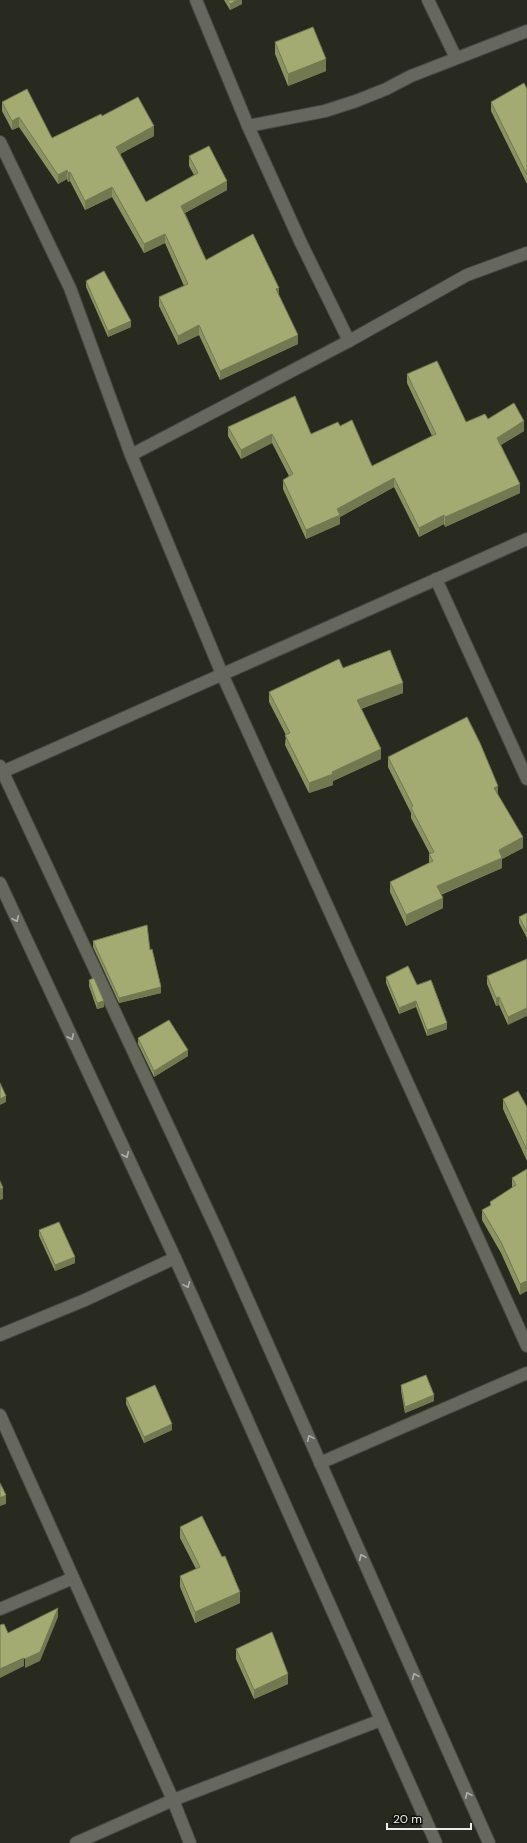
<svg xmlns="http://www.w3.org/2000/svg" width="527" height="1843" font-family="'DM Sans',sans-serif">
  <rect width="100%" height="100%" fill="#282a20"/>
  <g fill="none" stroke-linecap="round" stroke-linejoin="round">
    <g stroke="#46473f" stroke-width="14">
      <g id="street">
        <polyline points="196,0 248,126 301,243 349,341"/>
        <polyline points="428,0 456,58"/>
        <polyline points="248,126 325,111 356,101 386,89 411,76 527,31"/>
        <polyline points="0,142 70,288 131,455 222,674 527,1346"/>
        <polyline points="131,455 349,341 467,275 527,253"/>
        <polyline points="436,579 527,779"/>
        <polyline points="0,766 220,1237 489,1843"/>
        <polyline points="0,773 527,539"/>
        <polyline points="0,883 175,1258 436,1843"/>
        <polyline points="0,1335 85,1300 175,1258"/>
        <polyline points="0,1415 173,1800 190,1843"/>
        <polyline points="320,1463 527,1373"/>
        <polyline points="0,1609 73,1578"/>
        <polyline points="76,1843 173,1800 381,1720"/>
      </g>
    </g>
    <use href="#street" stroke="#66685d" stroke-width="12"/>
  </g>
  <g fill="#8c9363">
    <polygon points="224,0 242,0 242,4 230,10"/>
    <polygon points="275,42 326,71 288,86 275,54"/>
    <polygon points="527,89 527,184 491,111 491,102"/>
    <polygon points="2,102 52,138 102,116 154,136 120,154 146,202 194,175 189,166 189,156 227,190 185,213 206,260 279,295 298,344 220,380 199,335 178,345 159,306 159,297 184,286 165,243 144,253 112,197 85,210 70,181 68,182 67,179 58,184 19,127 12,130 2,111"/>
    <polygon points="86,281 131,327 108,337 86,287"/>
    <polygon points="407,374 466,422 488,419 524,431 501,445 520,493 445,527 444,524 419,537 394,487 340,517 340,524 306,539 283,489 283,480 289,476 272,443 241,459 228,436 228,427 311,434 340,426 372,466 432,436 407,383"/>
    <polygon points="343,668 403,693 361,709 381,759 333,781 333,785 309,793 285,745 286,735 269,702 269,692"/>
    <polygon points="388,757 498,794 523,848 502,859 502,868 441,895 443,908 406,926 390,892 390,882 429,863 429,854 430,854 411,818 411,813 388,767"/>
    <polygon points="527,913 527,938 519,923 519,917"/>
    <polygon points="93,941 150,950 161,993 119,1003 93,947"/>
    <polygon points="527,959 508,1025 499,1005 496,1006 487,984 487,976"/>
    <polygon points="386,977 417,985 447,1029 427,1036 416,1007 399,1014 386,983"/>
    <polygon points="89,980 104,1007 97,1009 89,986"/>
    <polygon points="138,1038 188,1056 154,1077 138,1044"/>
    <polygon points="503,1099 527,1107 527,1161 503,1109"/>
    <polygon points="527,1169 520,1295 501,1253 482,1220 482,1210 490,1206 490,1202 512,1188 512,1178"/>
    <polygon points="39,1230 75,1263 55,1271 39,1236"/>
    <polygon points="401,1385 434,1401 405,1413 401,1391"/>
    <polygon points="126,1398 172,1430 144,1443 126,1404"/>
    <polygon points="180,1527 222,1557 240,1603 195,1623 180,1587 180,1576 196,1569 180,1538"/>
    <polygon points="236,1649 288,1684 254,1699 236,1659"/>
  </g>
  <g fill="#727850">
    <polygon points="237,0 242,0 242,4 230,10 230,4"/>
    <polygon points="326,59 326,71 288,86 288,74"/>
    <polygon points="19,117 19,127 12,130 12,121"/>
    <polygon points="154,126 154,136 116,156 116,147"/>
    <polygon points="67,170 67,179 58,184 58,175"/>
    <polygon points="70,172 70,181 68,182 68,173"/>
    <polygon points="227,181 227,190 181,215 181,206"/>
    <polygon points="112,187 112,197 85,210 85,201"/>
    <polygon points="165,234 165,243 144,253 144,244"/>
    <polygon points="279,288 279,297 276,289"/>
    <polygon points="131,321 131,327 108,337 108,331"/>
    <polygon points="199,325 199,335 178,345 178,336"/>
    <polygon points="298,335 298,344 220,380 220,371"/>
    <polygon points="524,421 524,431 497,447 497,438"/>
    <polygon points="272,434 272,443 241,459 241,450"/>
    <polygon points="394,478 394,487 340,517 340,524 306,539 306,530 337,509"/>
    <polygon points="520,484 520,493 445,527 445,517"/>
    <polygon points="444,515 444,524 419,537 419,528"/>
    <polygon points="403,683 403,693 357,710 357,700"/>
    <polygon points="381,749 381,759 333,781 333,785 309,793 309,783"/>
    <polygon points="498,786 498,797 494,788"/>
    <polygon points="523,837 523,848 502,859 502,868 437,896 437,886"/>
    <polygon points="443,898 443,908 406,926 406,915"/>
    <polygon points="161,987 161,993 119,1003 119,998"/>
    <polygon points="499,997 499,1005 496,1006 496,998"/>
    <polygon points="104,1001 104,1007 97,1009 97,1003"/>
    <polygon points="416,1001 416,1007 399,1014 399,1008"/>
    <polygon points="527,1008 527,1016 508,1025 508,1017"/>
    <polygon points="447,1023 447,1029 427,1036 427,1030"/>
    <polygon points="188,1050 188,1056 154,1077 154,1071"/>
    <polygon points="6,1096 6,1102 0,1105 0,1099"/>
    <polygon points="3,1188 3,1199 0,1200 0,1189"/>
    <polygon points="75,1257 75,1263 55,1271 55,1265"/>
    <polygon points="527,1281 527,1291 520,1295 520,1284"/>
    <polygon points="434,1395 434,1401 405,1413 405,1407"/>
    <polygon points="172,1424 172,1430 144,1443 144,1437"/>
    <polygon points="6,1495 6,1504 0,1506 0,1498"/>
    <polygon points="240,1592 240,1603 195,1623 195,1612"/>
    <polygon points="58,1608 58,1617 40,1661 25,1668 25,1659"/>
    <polygon points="24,1658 24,1666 0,1678 0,1669"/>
    <polygon points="288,1674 288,1684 254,1699 254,1690"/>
  </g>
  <g fill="#a3ab73" stroke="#727850">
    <polygon points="227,0 237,0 230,4"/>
    <polygon points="313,27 326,59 288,74 275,42"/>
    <polygon points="524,83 527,89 527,175 491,102"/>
    <polygon points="27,89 52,138 101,114 102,116 138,97 154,126 116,147 146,202 198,173 189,156 209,146 227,181 181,206 206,260 253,234 279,288 276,289 298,335 220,371 199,325 178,336 159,297 188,284 165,234 144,244 112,187 85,201 70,172 68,173 67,170 58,175 19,117 12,121 2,102"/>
    <polygon points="104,271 131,321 108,331 86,281"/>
    <polygon points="437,361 466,422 485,414 488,419 514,403 524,421 497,438 520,484 445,517 444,515 419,528 394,478 337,509 340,515 306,530 283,480 293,474 272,434 241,450 228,427 295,396 311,434 338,422 340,426 352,420 372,466 436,434 407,374"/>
    <polygon points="390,650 403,683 357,700 381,749 332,772 333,774 309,783 285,735 290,733 269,692 339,659 343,668"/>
    <polygon points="467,717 480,743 498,786 494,788 523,837 499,850 502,858 437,886 443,898 406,915 390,882 433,861 429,854 434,852 411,808 413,806 388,757"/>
    <polygon points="527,913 527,932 519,917"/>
    <polygon points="147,925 150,950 152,949 161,987 119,998 93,941"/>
    <polygon points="527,959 527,1008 508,1017 499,997 496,998 487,976"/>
    <polygon points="408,966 417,985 431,980 447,1023 427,1030 416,1001 399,1008 386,977"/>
    <polygon points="94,978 104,1001 97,1003 89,980"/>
    <polygon points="169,1020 188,1050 154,1071 138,1038"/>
    <polygon points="0,1083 6,1096 0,1099"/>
    <polygon points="518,1091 527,1107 527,1150 503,1099"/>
    <polygon points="527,1169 527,1281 520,1284 501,1242 482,1210 491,1205 490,1202 516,1185 512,1178"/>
    <polygon points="0,1181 3,1188 0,1189"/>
    <polygon points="59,1222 75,1257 55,1265 39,1230"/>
    <polygon points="426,1375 434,1395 405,1407 401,1385"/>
    <polygon points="155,1385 172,1424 144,1437 126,1398"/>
    <polygon points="0,1483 6,1495 0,1498"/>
    <polygon points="202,1516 222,1557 225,1556 240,1592 195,1612 180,1576 200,1567 180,1527"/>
    <polygon points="58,1608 40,1652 25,1659 24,1658 0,1669 0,1625 4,1624 8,1633"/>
    <polygon points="272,1632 288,1674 254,1690 236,1649"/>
  </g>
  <defs><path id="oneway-chevron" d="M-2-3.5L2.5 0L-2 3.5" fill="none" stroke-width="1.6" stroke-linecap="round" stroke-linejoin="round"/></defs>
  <g stroke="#b0b1a9">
    <use href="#oneway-chevron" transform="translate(16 919) rotate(65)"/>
    <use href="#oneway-chevron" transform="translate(71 1037) rotate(65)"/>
    <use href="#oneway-chevron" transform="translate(126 1155) rotate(65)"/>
    <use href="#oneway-chevron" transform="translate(187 1285) rotate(66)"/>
    <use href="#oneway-chevron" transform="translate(310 1438) rotate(-114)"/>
    <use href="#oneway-chevron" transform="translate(362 1557) rotate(-114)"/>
    <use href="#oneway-chevron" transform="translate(415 1676) rotate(-114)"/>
    <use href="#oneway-chevron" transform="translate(468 1795) rotate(-114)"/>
  </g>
  <path d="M387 1823v6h84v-6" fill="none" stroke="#ecede7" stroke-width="2"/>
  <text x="393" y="1823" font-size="12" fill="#ecede7" stroke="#11120e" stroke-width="3" paint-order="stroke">20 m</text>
</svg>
